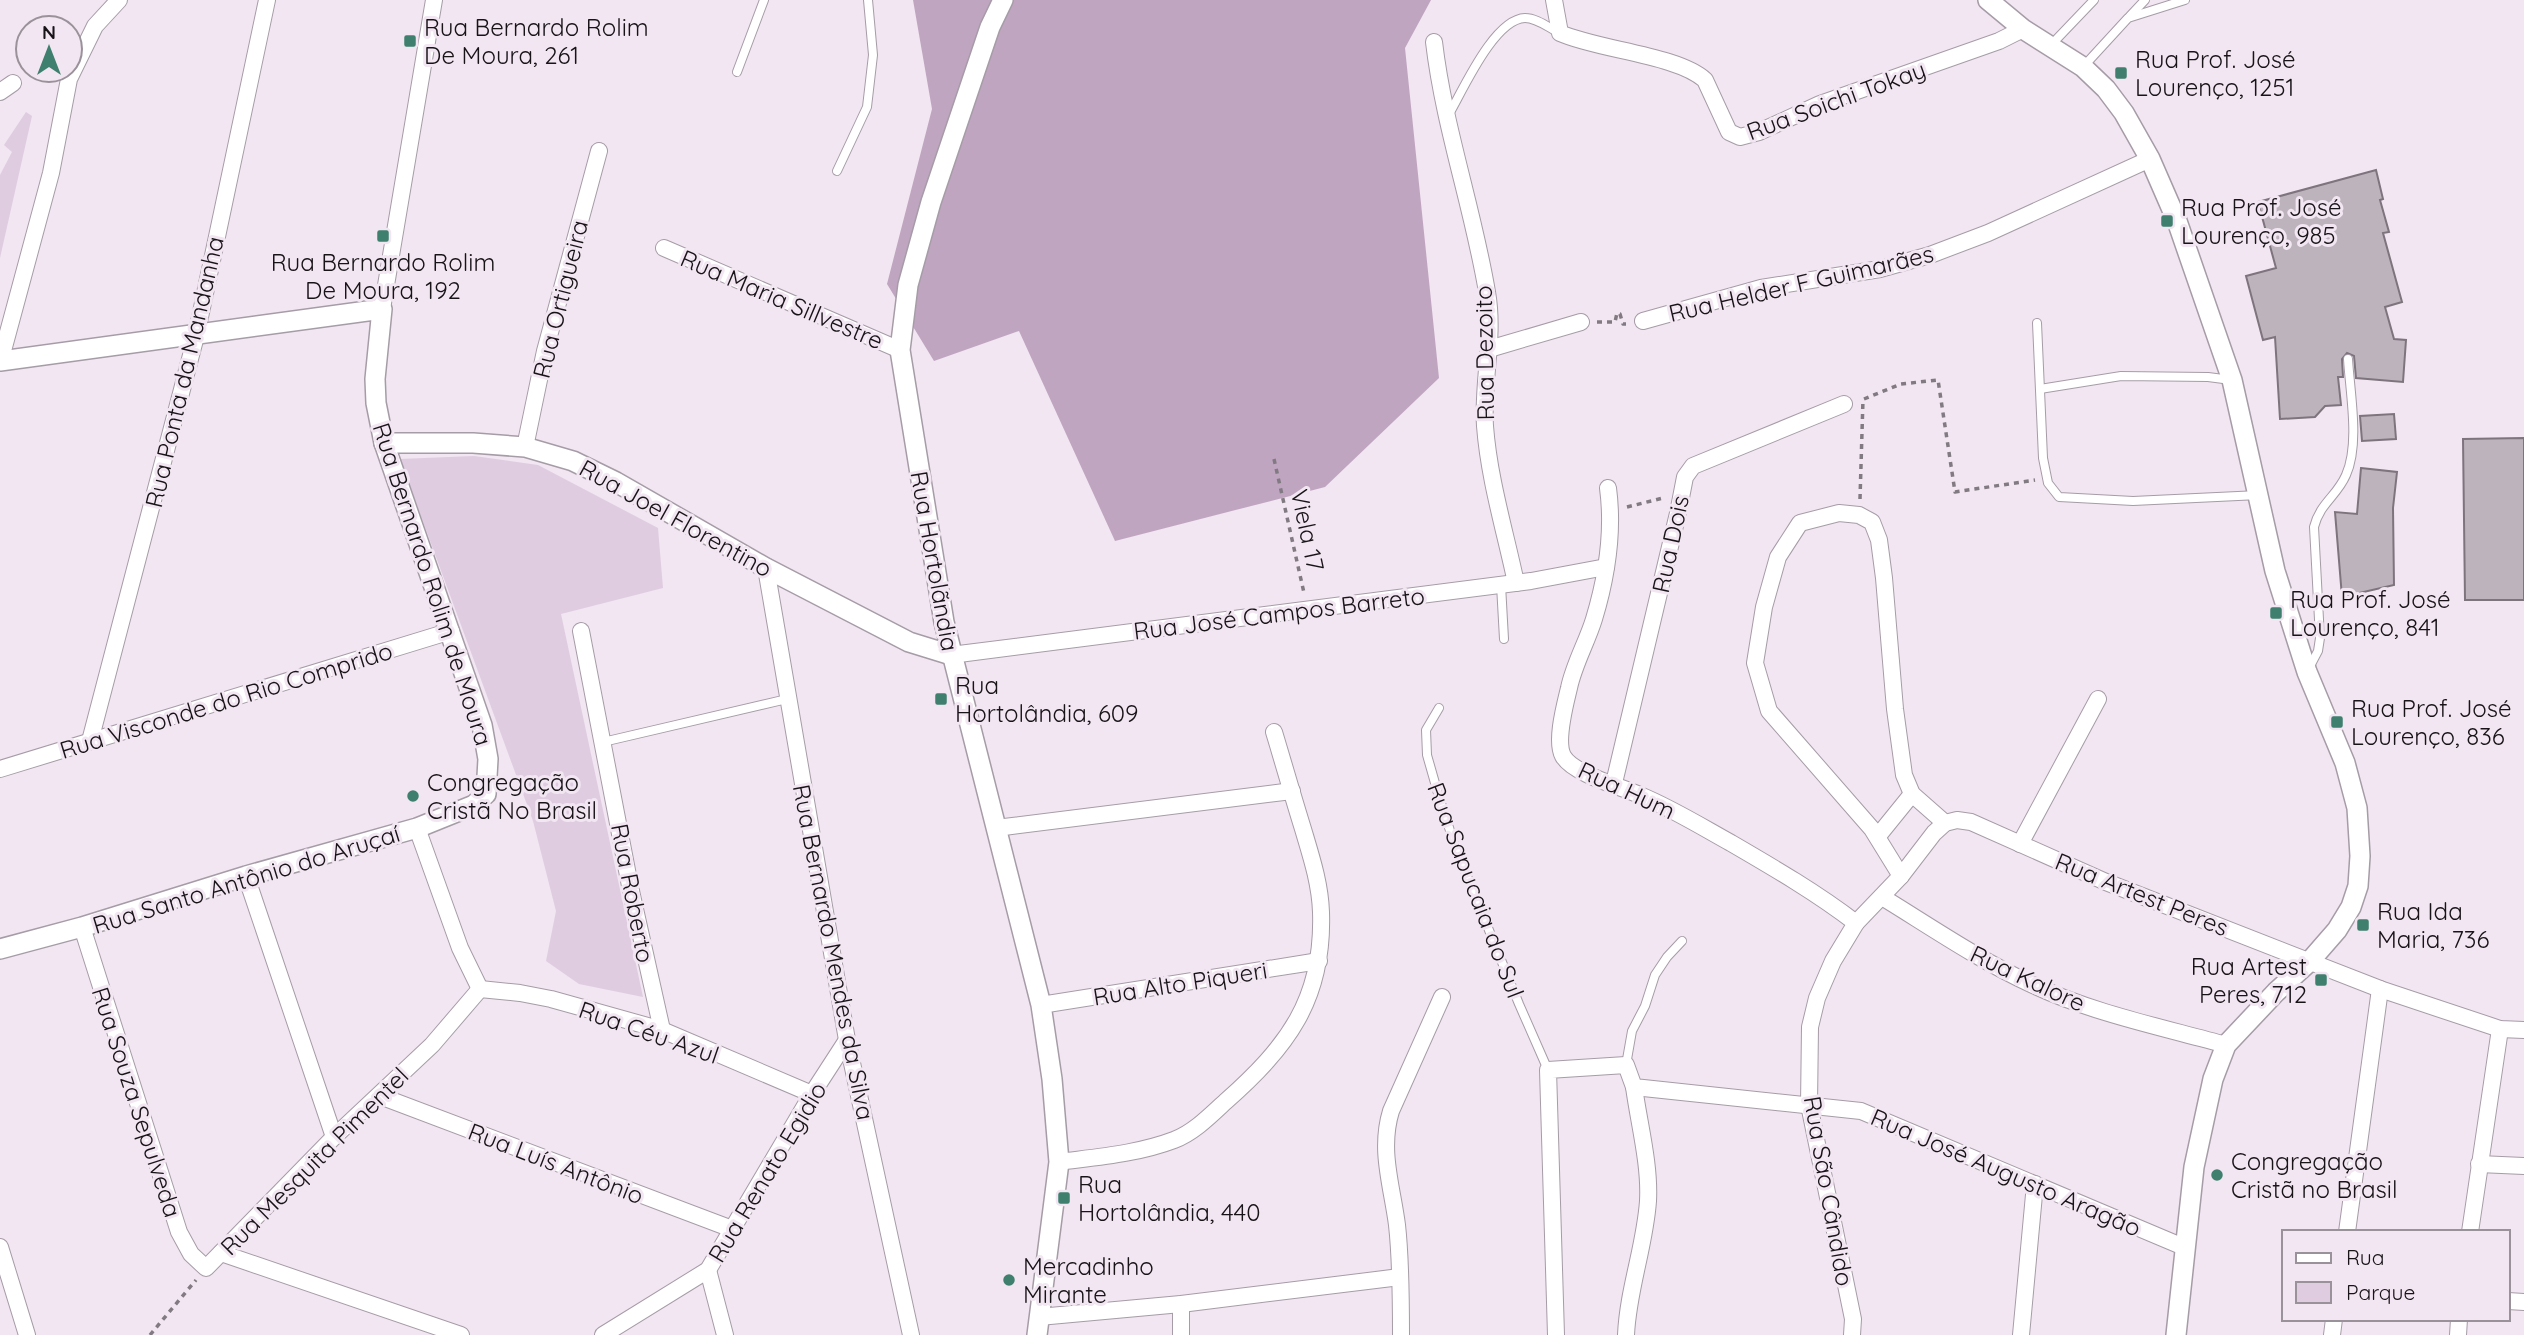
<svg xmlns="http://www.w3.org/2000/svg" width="2524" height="1335" font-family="Quicksand,sans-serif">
  <rect width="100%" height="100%" fill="#f1e6f1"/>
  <g fill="#dfcce0">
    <polygon points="26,112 32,116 0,258 0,175 12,152 4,145"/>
    <polygon points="474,456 538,465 658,528 663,588 561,614 643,997 579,984 546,961 556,911 533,821 400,459"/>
  </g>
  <polygon fill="#c0a5c1" points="913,0 1431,0 1405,48 1439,378 1325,487 1115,541 1019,331 934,361 887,284 932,109"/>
  <g fill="#bdb3bd" stroke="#7e747e" stroke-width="2">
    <polygon points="2376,170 2383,199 2380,200 2389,232 2383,233 2402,302 2385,307 2394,339 2406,340 2403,382 2356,378 2354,356 2347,353 2342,359 2343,377 2338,377 2341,405 2325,406 2315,417 2280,419 2275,337 2263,340 2246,276 2276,268 2258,202"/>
    <polygon points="2394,414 2396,439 2362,441 2360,416"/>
    <polygon points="2524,438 2524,600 2465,600 2463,439"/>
    <polygon points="2361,468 2397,472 2393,508 2394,585 2342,597 2335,512 2357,514"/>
  </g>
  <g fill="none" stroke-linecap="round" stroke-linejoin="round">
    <g stroke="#a69ca7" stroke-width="10">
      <g id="service">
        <polyline points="2130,16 2145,0"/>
        <polyline points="2050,46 2094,0"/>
        <polyline points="2083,67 2128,18 2185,0"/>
        <polyline points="737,72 764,0"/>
        <path d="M1449 114C1463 90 1494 19 1525 18 1537 18 1549 28 1560 33"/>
        <polyline points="837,171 867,107 873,55 868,0"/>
        <polyline points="2037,323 2043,458 2048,483 2059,497 2133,501 2259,495"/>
        <polyline points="2040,389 2121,376 2208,377 2231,380"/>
        <polyline points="1501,585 1504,639"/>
        <path d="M2308 670 2318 651 2320 638 2314 527C2320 503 2337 496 2346 475 2360 444 2350 393 2348 359"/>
        <polyline points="1439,708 1426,730 1427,755 1439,797 1456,849 1519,1004 1548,1070"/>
        <polyline points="603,742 787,699"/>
        <polyline points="1626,1065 1632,1031 1645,1006 1655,975 1667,957 1682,941"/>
      </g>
    </g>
    <g stroke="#a69ca7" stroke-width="18">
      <g id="minor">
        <path d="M1554 0 1560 33C1598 50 1678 55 1705 80L1729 132 1740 137 1759 132 1820 104 1999 41 2023 29"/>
        <path d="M1434 42C1444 127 1473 208 1487 292 1495 337 1482 381 1485 426 1489 479 1505 531 1516 583"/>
        <polyline points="0,92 13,83"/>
        <polyline points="664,248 900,350"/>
        <polyline points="382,309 434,0"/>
        <polyline points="1643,321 1761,288 1880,269 1930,255 1988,233 2150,159"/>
        <polyline points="1489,349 1581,322"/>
        <polyline points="0,362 51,173 69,79 95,26 119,0"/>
        <polyline points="525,447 545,351 599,151"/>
        <path d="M1608 488C1614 533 1607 576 1594 619 1587 642 1574 664 1569 688 1565 705 1555 741 1563 756 1573 774 1622 787 1642 796 1673 809 1702 827 1731 843 1774 868 1817 893 1856 923"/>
        <polyline points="766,568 847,1040 911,1335"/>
        <polyline points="581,631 631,891 662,1030"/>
        <polyline points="951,655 1531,581 1606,567"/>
        <polyline points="90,741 196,336 267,0"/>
        <polyline points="0,769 451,631"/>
        <polyline points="1614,783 1678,513 1685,477 1693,466 1844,404"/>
        <polyline points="417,828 460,948 480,989"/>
        <polyline points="996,828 1292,791"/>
        <polyline points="1878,836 1912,794"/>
        <polyline points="2020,844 2098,699"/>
        <polyline points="246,876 334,1137"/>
        <polyline points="1901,876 1872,829 1769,711 1755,663 1764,607 1778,557 1800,523 1839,513 1859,515 1872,522 1879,540 1884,578 1895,709 1904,775 1912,794 1945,823"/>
        <path d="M1882 897C1931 927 1979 960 2031 984 2092 1013 2161 1027 2226 1045"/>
        <polyline points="82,927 179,1232 191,1254 206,1268 334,1137 432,1045 480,989"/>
        <polyline points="480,989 520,993 551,999 662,1030 812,1094"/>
        <polyline points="1041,1005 1319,961"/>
        <polyline points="380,1096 732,1229"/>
        <path d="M1059 1162C1097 1157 1137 1154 1174 1140 1193 1133 1210 1116 1225 1102 1287 1047 1324 1000 1321 912 1320 883 1311 856 1303 829 1293 797 1284 765 1274 732"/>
        <polyline points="2479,1164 2524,1166"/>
        <polyline points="2347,1232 2380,989"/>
        <polyline points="2470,1232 2500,1029"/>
        <polyline points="0,1247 27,1335"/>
        <polyline points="221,1253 461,1335"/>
        <polyline points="708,1270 725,1335"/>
        <polyline points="2508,1301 2524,1302"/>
        <polyline points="1039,1317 1181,1304 1400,1277"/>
        <polyline points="603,1335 708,1270 812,1094 847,1040"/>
        <polyline points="1181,1335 1181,1304"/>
        <path d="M1401 1335C1401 1298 1401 1261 1397 1225 1392 1186 1379 1150 1391 1111L1442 997"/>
        <polyline points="1556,1335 1548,1070 1626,1065 1634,1087 1861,1111 2186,1248"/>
        <path d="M1626 1335C1628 1289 1645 1246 1648 1201 1650 1164 1639 1124 1634 1087"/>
        <polyline points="1852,1335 1853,1319 1809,1105 1810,1027 1817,998 1833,961 1856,923 1901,876 1934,833 1945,823 1957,820 1971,822 2106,882 2380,989 2500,1029 2524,1030"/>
        <polyline points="2021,1335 2035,1184"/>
        <polyline points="2332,1335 2334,1319"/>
        <polyline points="2458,1335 2459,1319"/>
      </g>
    </g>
    <g stroke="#a69ca7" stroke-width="22">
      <g id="tertiary">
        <polyline points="1003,0 990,27 931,202 908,285 900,350 944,622 1041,1005 1052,1079 1059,1162 1037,1335"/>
        <polyline points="1988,0 2023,29 2083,67 2106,89 2124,113 2150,159 2177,221 2232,380 2275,571 2307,672 2345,763 2357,808 2360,856 2358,886 2351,907 2337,930 2310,961 2276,992 2226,1045 2213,1079 2194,1167 2176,1335"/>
        <polyline points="0,361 382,309 375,379 376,403 384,443 482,725 488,759 486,794 474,805 417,828 246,876 82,927 0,949"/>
        <polyline points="384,443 473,443 525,447 573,461 616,482 766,568 909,642 951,655"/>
      </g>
    </g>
    <g stroke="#827a82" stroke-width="3.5" stroke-dasharray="5 5" stroke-linecap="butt">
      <polyline points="1597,322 1615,322 1617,313 1620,314 1623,324 1626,324"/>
      <polyline points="1864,399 1901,384 1938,380 1955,492 2035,480"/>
      <polyline points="1274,459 1304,593"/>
      <polyline points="1860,499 1863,399"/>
      <polyline points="1627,507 1663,498"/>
      <polyline points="150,1335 196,1280"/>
    </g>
    <use href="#service" stroke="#fff" stroke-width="8"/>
    <use href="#minor" stroke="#fff" stroke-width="16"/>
    <use href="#tertiary" stroke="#fff" stroke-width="19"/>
  </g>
  <g fill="#3e7f6e" stroke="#f1e6f1" stroke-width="2.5">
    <rect x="403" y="34" width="14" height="14" rx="3.5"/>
    <rect x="2114" y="66" width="14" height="14" rx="3.5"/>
    <rect x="2160" y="214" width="14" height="14" rx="3.5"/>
    <rect x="376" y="229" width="14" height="14" rx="3.5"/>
    <rect x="2269" y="606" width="14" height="14" rx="3.5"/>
    <rect x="934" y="692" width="14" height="14" rx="3.5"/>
    <rect x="2330" y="715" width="14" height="14" rx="3.5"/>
    <circle cx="413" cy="796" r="7"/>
    <rect x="2356" y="918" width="14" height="14" rx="3.5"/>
    <rect x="2314" y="973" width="14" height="14" rx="3.5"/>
    <circle cx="2217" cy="1175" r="7"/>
    <rect x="1057" y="1191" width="14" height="14" rx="3.5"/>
    <circle cx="1009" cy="1280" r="7"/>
  </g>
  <g text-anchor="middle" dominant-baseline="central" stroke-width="6" stroke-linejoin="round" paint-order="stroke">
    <g font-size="24" fill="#171317" stroke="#f1e6f1" text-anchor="start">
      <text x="424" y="27">Rua Bernardo Rolim<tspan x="424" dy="28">De Moura, 261</tspan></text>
      <text x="2135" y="59">Rua Prof. José<tspan x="2135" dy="28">Lourenço, 1251</tspan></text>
      <text x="2181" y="207">Rua Prof. José<tspan x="2181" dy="28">Lourenço, 985</tspan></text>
      <text x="383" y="262" text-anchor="middle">Rua Bernardo Rolim<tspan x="383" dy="28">De Moura, 192</tspan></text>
      <text x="2290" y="599">Rua Prof. José<tspan x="2290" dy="28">Lourenço, 841</tspan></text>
      <text x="955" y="685">Rua<tspan x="955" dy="28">Hortolândia, 609</tspan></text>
      <text x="2351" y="708">Rua Prof. José<tspan x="2351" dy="28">Lourenço, 836</tspan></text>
      <text x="427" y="782">Congregação<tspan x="427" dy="28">Cristã No Brasil</tspan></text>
      <text x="2377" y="911">Rua Ida<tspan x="2377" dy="28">Maria, 736</tspan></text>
      <text x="2307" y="966" text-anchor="end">Rua Artest<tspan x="2307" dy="28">Peres, 712</tspan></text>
      <text x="2231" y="1161">Congregação<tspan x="2231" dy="28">Cristã no Brasil</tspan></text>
      <text x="1078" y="1184">Rua<tspan x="1078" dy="28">Hortolândia, 440</tspan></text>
      <text x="1023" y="1266">Mercadinho<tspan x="1023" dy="28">Mirante</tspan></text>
    </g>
    <g font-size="24" fill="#171317" stroke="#f1e6f1">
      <text transform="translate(1836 100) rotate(-20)">Rua Soichi Tokay</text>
      <text transform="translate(1801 283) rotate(-13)">Rua Helder F Guimarães</text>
      <text transform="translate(560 299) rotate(-76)">Rua Ortigueira</text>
      <text transform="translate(782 299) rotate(23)">Rua Maria Sillvestre</text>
      <text transform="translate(1484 353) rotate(-91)">Rua Dezoito</text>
      <text transform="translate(184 372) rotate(-77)">Rua Ponta da Mandanha</text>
      <text transform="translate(676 518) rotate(29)">Rua Joel Florentino</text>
      <text transform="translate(1308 530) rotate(78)">Viela 17</text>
      <text transform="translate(1670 544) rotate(-78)">Rua Dois</text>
      <text transform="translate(935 561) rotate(80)">Rua Hortolãndia</text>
      <text transform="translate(433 584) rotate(72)">Rua Bernardo Rolim de Moura</text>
      <text transform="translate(1279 613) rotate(-7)">Rua José Campos Barreto</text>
      <text transform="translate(226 700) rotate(-17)">Rua Visconde do Rio Comprido</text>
      <text transform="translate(1627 790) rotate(25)">Rua Hum</text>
      <text transform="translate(246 879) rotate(-17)">Rua Santo Antônio do Aruçaí</text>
      <text transform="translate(1476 890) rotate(69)">Rua Sapucaia do Sul</text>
      <text transform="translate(633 893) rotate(79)">Rua Roberto</text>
      <text transform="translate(2142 894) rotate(22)">Rua Artest Peres</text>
      <text transform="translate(834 952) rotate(79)">Rua Bernardo Mendes da Silva</text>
      <text transform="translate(2028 978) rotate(25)">Rua Kalore</text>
      <text transform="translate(1180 983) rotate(-9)">Rua Alto Piqueri</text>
      <text transform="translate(649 1032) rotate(19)">Rua Céu Azul</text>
      <text transform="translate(137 1102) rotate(72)">Rua Souza Sepulveda</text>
      <text transform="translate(314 1161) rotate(-45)">Rua Mesquita Pimentel</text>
      <text transform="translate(556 1163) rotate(21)">Rua Luís Antônio</text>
      <text transform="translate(767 1172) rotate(-59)">Rua Renato Egidio</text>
      <text transform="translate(2006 1172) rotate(23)">Rua José Augusto Aragão</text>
      <text transform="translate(1829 1191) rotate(80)">Rua São Cândido</text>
    </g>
  </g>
  <rect x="2282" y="1230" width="228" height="91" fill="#f1e6f1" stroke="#9a929a" stroke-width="2"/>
  <rect x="2296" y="1253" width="35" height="10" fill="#ffffff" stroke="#9a929a" stroke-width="2"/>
  <text x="2346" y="1265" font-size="21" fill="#171317">Rua</text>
  <rect x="2296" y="1282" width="35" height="21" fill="#dfcce0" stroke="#9a929a" stroke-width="2"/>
  <text x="2346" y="1300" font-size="21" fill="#171317">Parque</text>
  <g transform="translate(49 49)"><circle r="33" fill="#f1e6f1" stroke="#9a929a" stroke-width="2"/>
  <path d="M0-5L12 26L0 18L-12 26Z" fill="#3e7f6e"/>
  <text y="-10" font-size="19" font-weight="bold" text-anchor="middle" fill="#171317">N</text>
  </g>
</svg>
